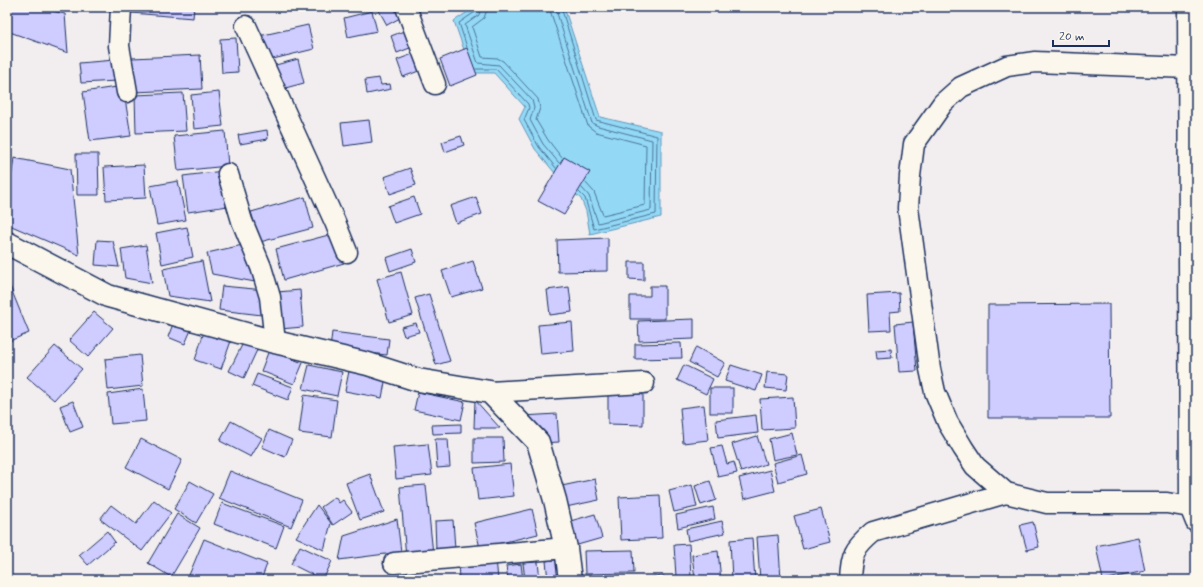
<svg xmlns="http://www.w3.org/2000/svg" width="1203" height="587" font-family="Mynerve,sans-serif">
  <rect width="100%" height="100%" fill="#f2eef0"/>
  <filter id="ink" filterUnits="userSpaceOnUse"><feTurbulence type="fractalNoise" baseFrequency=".025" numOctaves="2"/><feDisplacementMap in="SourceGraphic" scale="8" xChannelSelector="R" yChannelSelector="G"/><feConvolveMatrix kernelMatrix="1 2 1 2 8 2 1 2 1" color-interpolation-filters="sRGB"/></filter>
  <g filter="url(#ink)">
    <polygon fill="#93d9f5" stroke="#6395b9" points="475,7 564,7 600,117 661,131 661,217 590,234 586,211 581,199 564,184 535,149 519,119 525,107 494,73 472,73 454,21"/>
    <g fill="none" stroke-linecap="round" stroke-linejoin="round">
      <g stroke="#4b739a" stroke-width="1">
        <polyline points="481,7 479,15 465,25 478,63 499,65 532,100 534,108 530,120 543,144 559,163"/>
        <polyline points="488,7 484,18 472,27 482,57 497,58 503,61 538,99 540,108 536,120 548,140 562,158"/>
        <polyline points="549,7 588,126 596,132 646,145 645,205 603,215 594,192 585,182"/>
        <polyline points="555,7 592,123 598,126 652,140 651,210 598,223 589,196 582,188"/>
        <polyline points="561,7 596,120 657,136 656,214 594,229 585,198 579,192"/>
        <polyline points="467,47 459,23 475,12 476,7"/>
        <polyline points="476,69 496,69 528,104 529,108 524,120 539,147 556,168"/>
      </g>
    </g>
    <g fill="#cfccff" stroke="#1b2f5e">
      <polygon points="7,7 35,7 65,14 68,53 7,31"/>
      <polygon points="131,7 194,7 193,18 131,13"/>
      <polygon points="377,7 395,7 400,18 387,25"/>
      <polygon points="372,11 377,31 348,37 344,18"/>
      <polygon points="308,25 314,49 265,61 259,36"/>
      <polygon points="409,29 415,46 397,53 391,36"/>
      <polygon points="236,38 238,72 222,73 220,39"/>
      <polygon points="467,48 477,75 450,86 440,59"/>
      <polygon points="418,52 424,69 403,77 397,60"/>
      <polygon points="200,55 202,89 134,92 132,58"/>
      <polygon points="298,59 304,83 278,90 272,66"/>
      <polygon points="115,60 117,81 81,83 79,63"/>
      <polygon points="379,78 381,85 390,84 391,89 367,94 365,80"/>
      <polygon points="123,86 131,136 90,141 83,92"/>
      <polygon points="219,92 223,126 194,129 191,95"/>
      <polygon points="183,93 186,131 136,133 135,95"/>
      <polygon points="369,120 372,142 344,146 341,123"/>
      <polygon points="7,129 9,162 7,162"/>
      <polygon points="267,130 268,139 240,144 238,135"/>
      <polygon points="225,131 228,166 178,171 174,136"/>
      <polygon points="461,136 464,145 445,152 442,142"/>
      <polygon points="76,154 98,154 99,195 77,195"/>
      <polygon points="564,157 590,172 564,215 538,201"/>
      <polygon points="14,158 70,169 79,255 7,224 7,206"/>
      <polygon points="144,165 146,198 106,200 104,167"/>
      <polygon points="410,168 416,185 390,194 384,177"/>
      <polygon points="223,171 228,206 188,212 183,176"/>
      <polygon points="178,181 186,220 157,225 150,186"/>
      <polygon points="305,197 313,228 260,242 251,212"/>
      <polygon points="414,197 420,214 394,223 388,206"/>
      <polygon points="476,197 482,214 456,223 450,206"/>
      <polygon points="187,227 193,257 162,264 156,233"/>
      <polygon points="336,233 344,263 284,280 276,249"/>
      <polygon points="608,238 608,271 558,272 557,240"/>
      <polygon points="97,240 113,241 119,267 95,265"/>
      <polygon points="247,244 255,282 212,274 207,253"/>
      <polygon points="146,245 152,283 125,278 121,249"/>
      <polygon points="412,249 416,262 390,271 386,258"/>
      <polygon points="202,261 210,302 168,296 163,269"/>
      <polygon points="473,261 482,288 451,297 442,271"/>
      <polygon points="629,262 644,262 644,280 629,279"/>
      <polygon points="401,272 413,315 389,322 377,279"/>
      <polygon points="7,279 29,333 7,342"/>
      <polygon points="222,286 265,290 262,315 219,310"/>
      <polygon points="650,286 665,286 665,319 630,319 630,296 650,296"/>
      <polygon points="569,287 572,312 550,315 547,290"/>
      <polygon points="300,290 303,327 280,329 277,292"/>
      <polygon points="899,293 900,311 890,312 891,330 869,331 867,295"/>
      <polygon points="429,294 450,361 436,365 415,298"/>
      <polygon points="1109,304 1110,418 988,418 988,305"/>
      <polygon points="94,312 113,328 88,357 69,340"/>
      <polygon points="694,319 694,339 639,341 638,321"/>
      <polygon points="572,322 574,351 541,354 538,325"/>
      <polygon points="913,322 917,371 899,372 895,324"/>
      <polygon points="416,323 419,332 404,336 401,327"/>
      <polygon points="173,324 191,330 185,344 168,337"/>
      <polygon points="204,332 231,341 221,369 195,360"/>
      <polygon points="332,332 389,339 387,355 330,349"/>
      <polygon points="243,343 257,350 244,378 229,371"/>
      <polygon points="681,343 682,358 635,359 635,344"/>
      <polygon points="55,346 82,369 54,400 27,377"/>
      <polygon points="696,347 725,363 717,377 689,362"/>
      <polygon points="891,349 892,358 877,359 876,350"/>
      <polygon points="269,350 303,363 294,384 261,371"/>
      <polygon points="140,355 143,386 108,390 105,359"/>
      <polygon points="309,365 342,372 337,396 303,389"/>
      <polygon points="684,365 713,379 706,394 677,380"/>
      <polygon points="731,365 762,375 756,391 725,381"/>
      <polygon points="349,371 386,377 382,398 345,391"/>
      <polygon points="767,372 788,374 786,390 765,388"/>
      <polygon points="257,374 293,387 288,400 252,386"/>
      <rect x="710" y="388" width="23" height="25"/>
      <polygon points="143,389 146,421 111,424 108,394"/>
      <polygon points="418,392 465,402 461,420 414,410"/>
      <polygon points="608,393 643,394 643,425 608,424"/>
      <polygon points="304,395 337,400 332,437 299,433"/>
      <polygon points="793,397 795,428 762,430 760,399"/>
      <polygon points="475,400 500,428 474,428"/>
      <polygon points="73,401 83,427 70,432 60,406"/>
      <polygon points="704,405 708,440 683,443 680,408"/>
      <polygon points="557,414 559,442 542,443 523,416"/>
      <polygon points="756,415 758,433 718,438 716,420"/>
      <polygon points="231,421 262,438 251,457 220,441"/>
      <polygon points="461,424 461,433 433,434 432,425"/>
      <polygon points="269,430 292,440 285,457 262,447"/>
      <polygon points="792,433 797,455 773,460 769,439"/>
      <polygon points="757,436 766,464 741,472 732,444"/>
      <polygon points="474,438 503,438 504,462 474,463"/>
      <polygon points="141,439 182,460 168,489 126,467"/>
      <polygon points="435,439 448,439 450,467 437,468"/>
      <polygon points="428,444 432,475 396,479 393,447"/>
      <polygon points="722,446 727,464 734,462 737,473 718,477 711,448"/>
      <polygon points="802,455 807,474 778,482 773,463"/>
      <polygon points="510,464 514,496 478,500 474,468"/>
      <polygon points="770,470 775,491 744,499 739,478"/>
      <polygon points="230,471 302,500 291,527 219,498"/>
      <polygon points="370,474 384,512 360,520 346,483"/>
      <polygon points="595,479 599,500 561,508 557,487"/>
      <polygon points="190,481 213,494 196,523 174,509"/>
      <polygon points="710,481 716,500 701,505 695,486"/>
      <polygon points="426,485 433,554 406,557 400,487"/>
      <polygon points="692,485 697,507 674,512 669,491"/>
      <polygon points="660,495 662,538 621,540 619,497"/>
      <polygon points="335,497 339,503 343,500 352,512 333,525 321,507"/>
      <polygon points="154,500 171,513 142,551 100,519 111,505 136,524"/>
      <polygon points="222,503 284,526 276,548 214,524"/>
      <polygon points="317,505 331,523 324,550 296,537"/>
      <polygon points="713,507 715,519 678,528 676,515"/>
      <polygon points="532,509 538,534 480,548 474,523"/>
      <polygon points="821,509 830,542 803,549 794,516"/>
      <polygon points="177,514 200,528 171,577 148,563"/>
      <polygon points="595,514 602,538 574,546 567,522"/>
      <polygon points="397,519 401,552 339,560 344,536"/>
      <polygon points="453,520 455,549 436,550 435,521"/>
      <polygon points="722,521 725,533 688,541 686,529"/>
      <polygon points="1033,522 1039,547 1027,550 1020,525"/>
      <polygon points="107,531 115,542 88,565 79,555"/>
      <polygon points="778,535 781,580 760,580 757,537"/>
      <polygon points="1138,537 1145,571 1103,580 1096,546"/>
      <polygon points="752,538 755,580 732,580 730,540"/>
      <polygon points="204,539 267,564 261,580 187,580"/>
      <polygon points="689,544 691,576 676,577 674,545"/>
      <polygon points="300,546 332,561 323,580 291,564"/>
      <polygon points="633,550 634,573 585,574 584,551"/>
      <polygon points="718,551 721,580 695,580 692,555"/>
      <polygon points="496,558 498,580 459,580 458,560"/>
      <polygon points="561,559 563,580 548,580 546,561"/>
      <polygon points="538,562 540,580 525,580 523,563"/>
      <polygon points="521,564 523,580 508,580 506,566"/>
      <polygon points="664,576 664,580 625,580"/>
    </g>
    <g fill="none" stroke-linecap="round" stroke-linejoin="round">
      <g stroke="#1b2f5e" stroke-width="23">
        <g id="street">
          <polyline points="121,7 119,46 127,92"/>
          <polyline points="406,7 435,84"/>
          <polyline points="1188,7 1190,507 1196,522"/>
          <polyline points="246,26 335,222 347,252"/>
          <polyline points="1188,68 1035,62 1007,66 961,87 943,103 914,144 910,176 908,208 930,369 935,392 948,423 963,448 975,466 1006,493 1047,503 1167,503 1190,507"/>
          <polyline points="228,174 242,221 261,267 270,297 275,342"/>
          <polyline points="490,392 644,383"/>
          <polyline points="394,563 566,548"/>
          <path d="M850 580C851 554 854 548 873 532L1006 493"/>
        </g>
      </g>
      <g stroke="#1b2f5e" stroke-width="25">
        <polyline id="secondary" points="7,243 108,296 275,342 368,364 418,380 490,392 538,442 555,500 566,548 570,580"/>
      </g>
      <use href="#street" stroke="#fbf7ec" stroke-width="20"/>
      <use href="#secondary" stroke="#fbf7ec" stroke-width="22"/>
    </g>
  </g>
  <rect width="1203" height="587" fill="none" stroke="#fbf7ec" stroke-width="24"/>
  <rect x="12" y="12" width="1179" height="563" fill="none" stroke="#1b2f5e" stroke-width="1.5" filter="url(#ink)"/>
  <path d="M1053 40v6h56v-6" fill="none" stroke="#1b2f5e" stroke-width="2"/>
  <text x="1059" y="40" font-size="12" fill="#1b2f5e" stroke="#fbf7ec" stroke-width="3" paint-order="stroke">20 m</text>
</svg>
